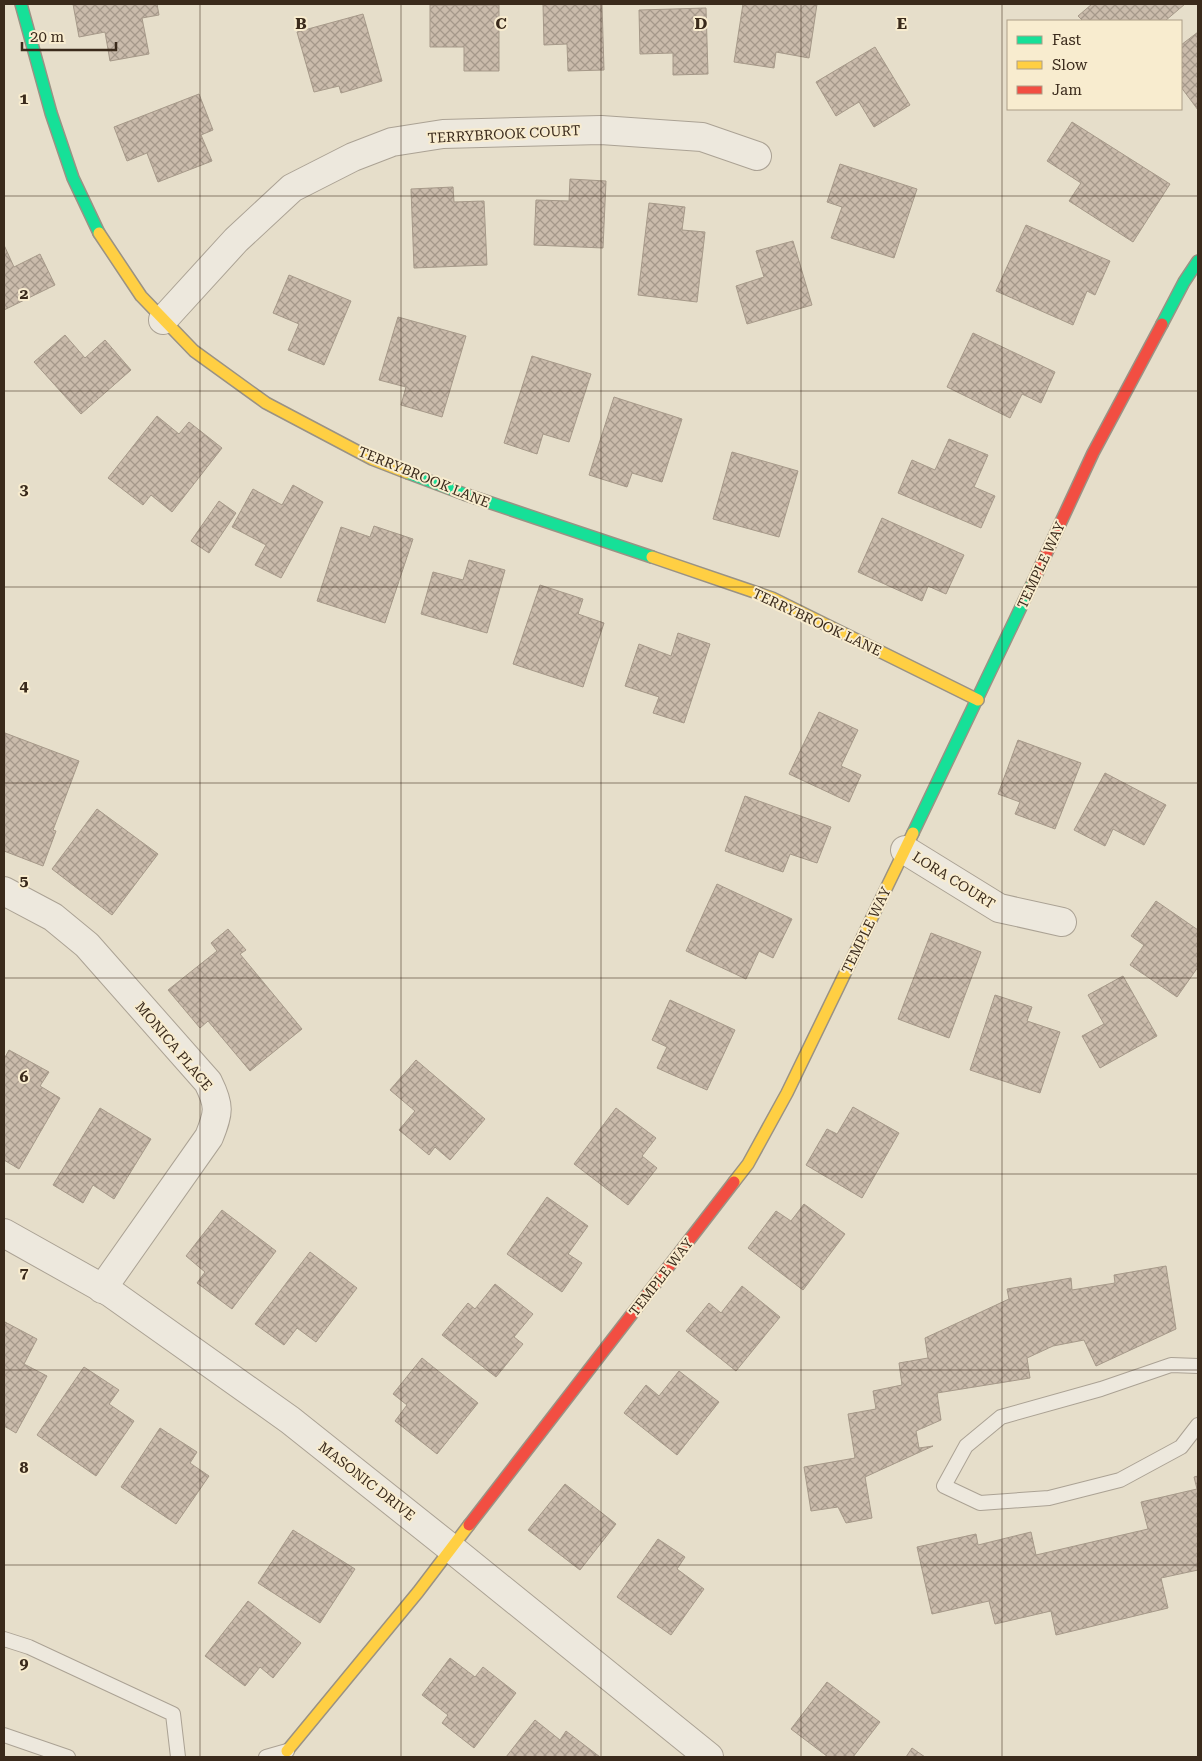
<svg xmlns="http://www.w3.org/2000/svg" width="1202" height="1761" font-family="'Roboto Serif',serif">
  <defs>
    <pattern id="building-cross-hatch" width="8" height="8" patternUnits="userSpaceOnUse" patternTransform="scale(1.25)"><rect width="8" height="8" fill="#cabbab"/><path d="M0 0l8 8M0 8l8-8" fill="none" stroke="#a5988a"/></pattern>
  </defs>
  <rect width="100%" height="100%" fill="#e6deca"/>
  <g fill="url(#building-cross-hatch)" stroke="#a69989">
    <polygon points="73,4 157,4 159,15 142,18 149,54 110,61 105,32 79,37"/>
    <polygon points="543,4 602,4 604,70 568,71 567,44 544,45"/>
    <polygon points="743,4 817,4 809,58 776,52 774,68 734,62"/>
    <polygon points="1092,4 1185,4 1165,21 1083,21 1078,16"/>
    <polygon points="430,5 499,5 499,71 464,71 464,47 430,47"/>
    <polygon points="706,8 708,74 673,75 673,53 640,54 639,10"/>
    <polygon points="363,14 382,81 341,93 339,86 314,92 297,32"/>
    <polygon points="1198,32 1198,110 1181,87 1181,45"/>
    <polygon points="875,47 910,105 874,127 859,102 836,116 816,82"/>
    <polygon points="199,94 213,130 201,135 212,161 158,182 147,153 127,161 114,127"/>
    <polygon points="1072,122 1170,184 1133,242 1069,201 1081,183 1047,161"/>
    <polygon points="840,164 917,189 894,258 831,238 842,207 827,202"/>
    <polygon points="570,179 606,181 603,248 534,245 536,200 569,201"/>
    <polygon points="453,187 454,202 484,201 487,265 414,268 411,189"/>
    <polygon points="649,203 685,207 682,230 705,232 697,302 638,295"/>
    <polygon points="1026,225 1110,261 1095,295 1087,291 1073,325 996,291"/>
    <polygon points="793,241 812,305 747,324 736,286 764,277 756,251"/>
    <polygon points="4,245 14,267 40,254 55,285 4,310"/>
    <polygon points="289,275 351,301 324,365 288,350 299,324 273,313"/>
    <polygon points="398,317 466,336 442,417 401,405 406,387 379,380"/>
    <polygon points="973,333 1055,372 1041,403 1022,394 1010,418 947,387"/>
    <polygon points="65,335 85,358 105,340 131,370 81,414 34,362"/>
    <polygon points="532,356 591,374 569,442 543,434 537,454 504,443"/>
    <polygon points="614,397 682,419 662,482 632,473 627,487 589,475"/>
    <polygon points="157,416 179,434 189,422 222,448 172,512 151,495 143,505 108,478"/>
    <polygon points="949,439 988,455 974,487 995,496 981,528 898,493 912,460 935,470"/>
    <polygon points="732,452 798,471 779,537 713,519"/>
    <polygon points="293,485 323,502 281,578 255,565 266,545 232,527 253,489 282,505"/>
    <polygon points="219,501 236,513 209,553 191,541"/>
    <polygon points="882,518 964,555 946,594 928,586 922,601 858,572"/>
    <polygon points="374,526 413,539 385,623 317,601 341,527 370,537"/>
    <polygon points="469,560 505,570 487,633 421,614 433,572 463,580"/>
    <polygon points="540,585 583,599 578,614 604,623 583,687 513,664"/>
    <polygon points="678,633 710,644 684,723 653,713 659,697 625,686 639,644 671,656"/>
    <polygon points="819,712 858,730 841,766 861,775 849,802 789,774"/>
    <polygon points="5,733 79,761 53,830 56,831 43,866 4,851"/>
    <polygon points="1018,740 1081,763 1055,829 1015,814 1020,802 998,794"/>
    <polygon points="1105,773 1166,805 1144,845 1113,829 1105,846 1074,830"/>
    <polygon points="745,796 831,827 817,863 790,854 783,872 725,851"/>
    <polygon points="97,809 158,854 112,915 52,869"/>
    <polygon points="717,884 792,919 773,958 759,951 746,979 686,951"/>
    <polygon points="1156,901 1198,930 1198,967 1177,997 1130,965 1144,945 1131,936"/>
    <polygon points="228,929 246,950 240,954 302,1029 250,1071 208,1021 200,1028 168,990 217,951 211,943"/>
    <polygon points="931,933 981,952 949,1038 898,1019"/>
    <polygon points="1123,976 1157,1036 1100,1068 1082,1036 1104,1024 1088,995"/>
    <polygon points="995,995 1032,1007 1027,1021 1060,1032 1040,1093 970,1070"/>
    <polygon points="670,1000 735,1030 707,1090 657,1068 667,1047 652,1040"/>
    <polygon points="9,1050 49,1072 40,1086 60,1098 19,1169 4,1160 4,1059"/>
    <polygon points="416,1060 485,1119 450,1160 435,1147 429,1155 399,1130 415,1111 390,1090"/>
    <polygon points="853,1107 899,1133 862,1198 806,1165 827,1129 837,1134"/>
    <polygon points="100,1108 151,1139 114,1199 93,1185 83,1203 53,1185"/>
    <polygon points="616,1108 656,1138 642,1156 657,1168 628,1205 574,1164"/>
    <polygon points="547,1197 588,1226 568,1254 582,1263 562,1292 507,1254"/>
    <polygon points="804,1204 845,1234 803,1290 748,1248 776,1211 791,1221"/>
    <polygon points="222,1210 276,1251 232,1309 197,1283 205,1272 186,1256"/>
    <polygon points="310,1252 357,1288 316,1342 297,1328 284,1345 255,1324"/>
    <polygon points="1166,1266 1176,1329 1096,1366 1084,1340 1053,1346 1027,1358 1030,1378 937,1393 941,1420 916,1431 919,1448 933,1446 865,1477 872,1518 846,1523 838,1507 811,1511 804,1467 855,1458 848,1414 876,1409 873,1391 902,1385 899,1363 928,1358 925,1338 1009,1299 1007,1289 1071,1278 1072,1290 1115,1283 1114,1275"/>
    <polygon points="495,1284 533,1314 514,1337 523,1344 496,1377 442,1335 468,1303 475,1309"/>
    <polygon points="742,1286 780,1317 736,1371 686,1331 709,1303 721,1313"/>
    <polygon points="5,1322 37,1339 24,1364 47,1376 16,1433 4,1426 4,1324"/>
    <polygon points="422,1358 478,1403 437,1454 395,1421 407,1405 393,1394"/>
    <polygon points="84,1367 119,1390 109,1404 134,1421 96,1476 37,1435"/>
    <polygon points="679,1371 719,1402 677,1455 624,1413 646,1385 659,1396"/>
    <polygon points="160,1428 197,1452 190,1463 209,1476 176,1524 121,1487"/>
    <polygon points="1198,1476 1198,1570 1161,1578 1168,1608 1056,1635 1051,1611 995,1624 989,1601 932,1614 917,1547 976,1534 978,1545 1031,1532 1036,1555 1148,1529 1141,1502 1197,1489 1194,1477"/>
    <polygon points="565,1484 616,1524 580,1570 528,1530"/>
    <polygon points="293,1530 355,1569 320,1623 258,1583"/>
    <polygon points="658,1539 685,1557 677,1569 704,1589 671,1635 617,1597"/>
    <polygon points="248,1601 301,1643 273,1678 260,1667 245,1686 205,1656"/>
    <polygon points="450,1658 475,1677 483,1667 516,1693 474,1748 442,1723 448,1715 422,1695"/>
    <polygon points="827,1682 880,1722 853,1757 828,1757 791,1729"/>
    <polygon points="535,1720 560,1740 566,1731 600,1757 506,1757"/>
    <polygon points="912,1748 925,1757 906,1757"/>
  </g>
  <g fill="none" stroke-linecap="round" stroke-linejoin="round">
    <g stroke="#aba294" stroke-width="16">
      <g id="lane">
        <polyline points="1198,1366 1171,1365 1101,1389 1001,1417 966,1446 944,1486 980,1503 1049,1498 1120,1480 1181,1447 1198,1425"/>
        <polyline points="4,1639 29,1647 173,1714 178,1757"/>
        <polyline points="4,1735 68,1757"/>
        <polyline points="266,1757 287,1751"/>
      </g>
    </g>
    <g stroke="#aba294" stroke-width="30">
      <g id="street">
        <polyline points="163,320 236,240 292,188 353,157 392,142 443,134 601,130 702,137 757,156"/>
        <polyline points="905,850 999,908 1062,922"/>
        <path d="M4 891 53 917 87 945 208 1082C220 1106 219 1112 209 1137L102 1289"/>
        <polyline points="4,1233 111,1293 290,1420 452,1549 709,1757"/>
      </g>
    </g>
    <g stroke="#9a9284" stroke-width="14">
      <g id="fast">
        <polyline points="21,4 51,113 73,178 99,233"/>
        <polyline points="1162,324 1184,282 1198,261"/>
        <polyline points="408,473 464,494 652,557"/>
        <polyline points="913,833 1033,582"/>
      </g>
    </g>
    <g stroke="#9a9284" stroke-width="14">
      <g id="slow">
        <polyline points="99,233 141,296 194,351 266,403 372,459 408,473"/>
        <polyline points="652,557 772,598 978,700"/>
        <polyline points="734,1182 748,1164 787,1093 913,833"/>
        <polyline points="287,1751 418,1592 469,1525"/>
      </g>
    </g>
    <g stroke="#9a9284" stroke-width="14">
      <g id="jam">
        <polyline points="1033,582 1093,453 1162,324"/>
        <polyline points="469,1525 734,1182"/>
      </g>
    </g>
    <use href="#lane" stroke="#ede8dd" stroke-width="14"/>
    <use href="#street" stroke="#ede8dd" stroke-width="28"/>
    <use href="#fast" stroke="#16e098" stroke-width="11"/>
    <use href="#slow" stroke="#ffcf43" stroke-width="11"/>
    <use href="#jam" stroke="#f24e42" stroke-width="11"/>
  </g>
  <path fill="none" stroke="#3a2a1b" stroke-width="1" stroke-opacity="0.55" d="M200 4V1757M401 4V1757M601 4V1757M801 4V1757M1002 4V1757M4 196H1198M4 391H1198M4 587H1198M4 783H1198M4 978H1198M4 1174H1198M4 1370H1198M4 1565H1198"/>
  <g text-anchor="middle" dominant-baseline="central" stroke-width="4" stroke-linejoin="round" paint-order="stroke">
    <g font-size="14" fill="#3a2a1b" stroke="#f8eccf">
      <text transform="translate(504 134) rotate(-3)">TERRYBROOK COURT</text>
      <text transform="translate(424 477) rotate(22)">TERRYBROOK LANE</text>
      <text transform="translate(1041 565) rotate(-65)">TEMPLE WAY</text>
      <text transform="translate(817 622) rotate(25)">TERRYBROOK LANE</text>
      <text transform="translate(954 880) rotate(32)">LORA COURT</text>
      <text transform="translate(866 930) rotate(-64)">TEMPLE WAY</text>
      <text transform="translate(174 1046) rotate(50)">MONICA PLACE</text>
      <text transform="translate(661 1277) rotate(-52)">TEMPLE WAY</text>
      <text transform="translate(367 1481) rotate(38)">MASONIC DRIVE</text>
    </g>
  </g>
  <g font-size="16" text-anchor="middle" font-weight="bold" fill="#3a2a1b" stroke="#f8eccf" stroke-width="4" stroke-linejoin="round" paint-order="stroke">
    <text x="301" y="29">B</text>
    <text x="501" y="29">C</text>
    <text x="701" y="29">D</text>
    <text x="902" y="29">E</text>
    <text x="24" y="104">1</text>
    <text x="24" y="299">2</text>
    <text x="24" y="495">3</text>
    <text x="24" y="691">4</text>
    <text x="24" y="886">5</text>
    <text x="24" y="1082">6</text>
    <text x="24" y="1278">7</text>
    <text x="24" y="1473">8</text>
    <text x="24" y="1669">9</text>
  </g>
  <rect width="1202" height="1761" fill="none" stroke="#3a2a1b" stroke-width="10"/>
  <rect x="1007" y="20" width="175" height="90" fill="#f8eccf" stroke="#ac9e87"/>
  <rect x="1017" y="36" width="25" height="8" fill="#16e098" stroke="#ac9e87"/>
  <text x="1052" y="45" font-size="15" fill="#3a2a1b">Fast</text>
  <rect x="1017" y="61" width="25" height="8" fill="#ffcf43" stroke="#ac9e87"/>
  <text x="1052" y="70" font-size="15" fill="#3a2a1b">Slow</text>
  <rect x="1017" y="86" width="25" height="8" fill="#f24e42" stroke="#ac9e87"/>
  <text x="1052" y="95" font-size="15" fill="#3a2a1b">Jam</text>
  <path d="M22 42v8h94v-8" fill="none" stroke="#3a2a1b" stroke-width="2.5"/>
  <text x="30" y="42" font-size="15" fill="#3a2a1b" stroke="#f8eccf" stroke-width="4" paint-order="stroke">20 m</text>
</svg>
